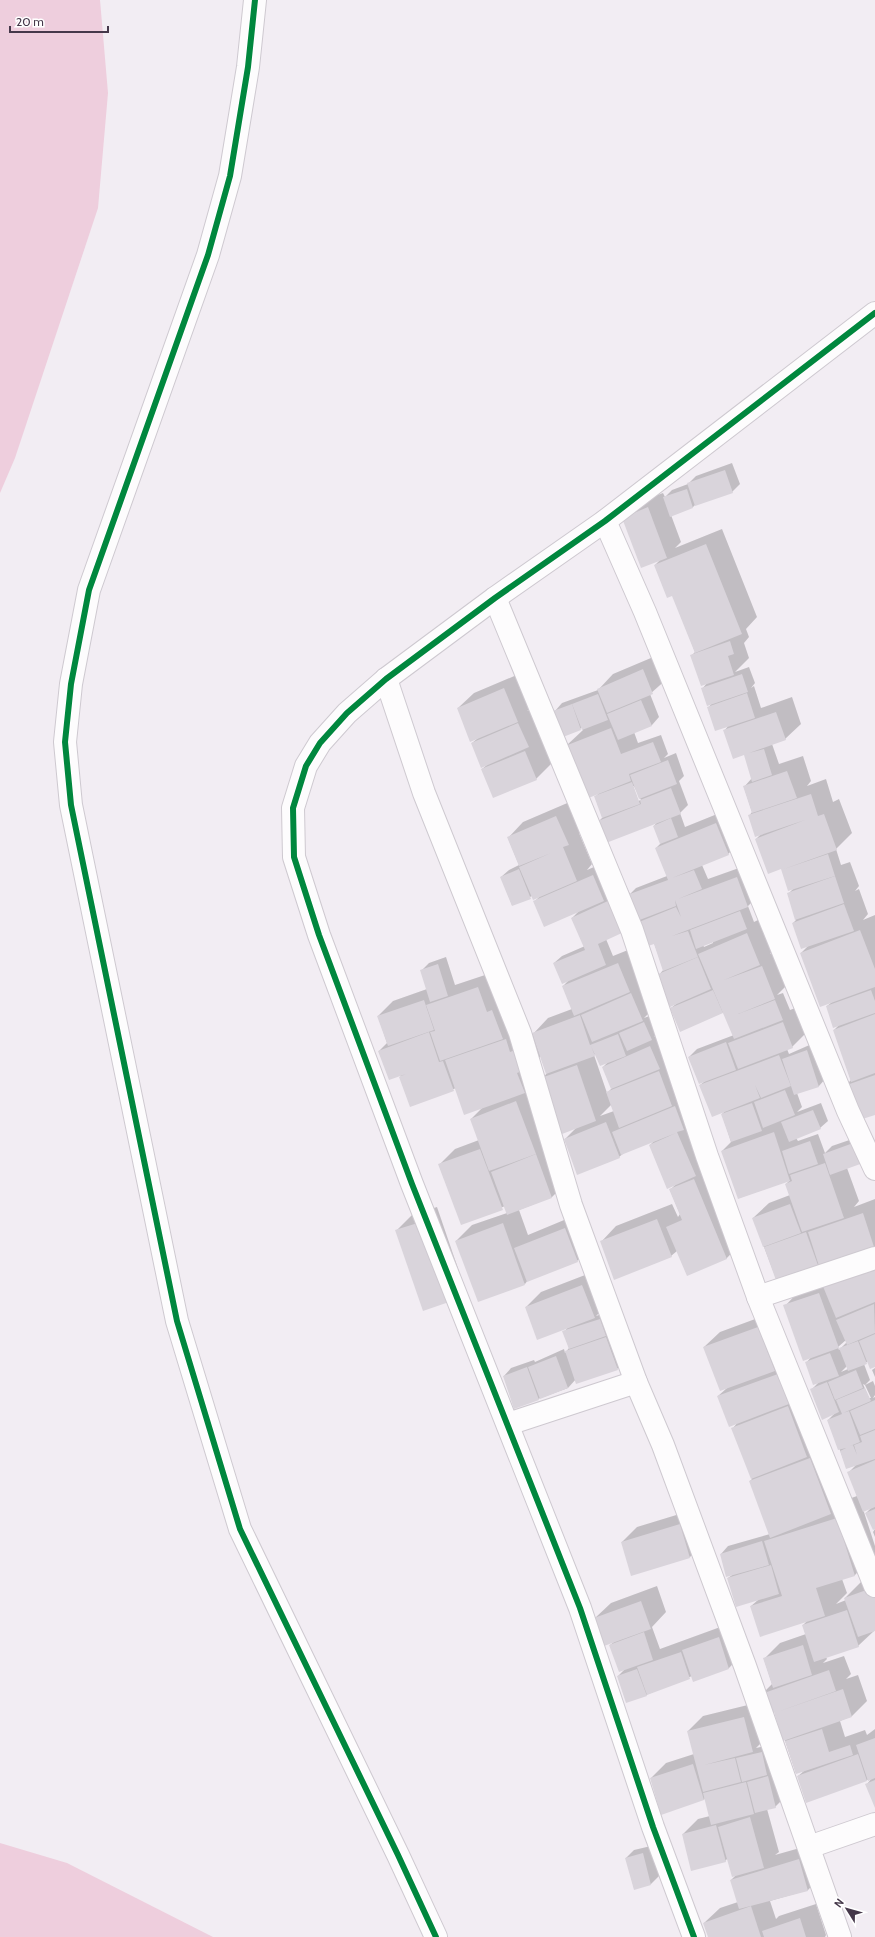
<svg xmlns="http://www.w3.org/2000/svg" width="875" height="1937" font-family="Cabin,sans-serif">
  <rect width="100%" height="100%" fill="#f2edf3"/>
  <g fill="#eecedd">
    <polygon points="0,0 100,0 108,93 98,208 15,458 0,493"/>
    <polygon points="0,1843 67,1863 213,1937 0,1937"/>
  </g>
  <g fill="#0003" fill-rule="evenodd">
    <polygon points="732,463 740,484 732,492 696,504 693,507 671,515 681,542 675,548 722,529 757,617 746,629 749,637 744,643 749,658 735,672 749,667 755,683 751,688 754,686 761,708 792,697 801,724 785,739 772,744 779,764 803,756 811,781 807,786 826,779 833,802 839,799 852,833 836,849 841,865 850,862 859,886 855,891 859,889 868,914 863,920 875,915 875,1113 845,1086 851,1080 834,1030 839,1025 827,1006 832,1002 801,953 808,946 793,923 796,920 788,894 793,889 783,870 756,839 761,834 749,816 752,812 744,787 752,778 745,755 724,731 729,725 708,708 712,703 702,689 707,683 692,655 695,652 673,594 655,565 661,559 623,518 638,502 663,493 665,497 672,490 688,484 696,476"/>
    <path d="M658 655 668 678 650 694 659 717 652 725 634 732 638 743 661 735 668 754 664 758 676 753 684 776 679 781 688 805 680 813 685 827 732 808 744 839 728 854 702 865 708 879 753 863 763 891 748 906 754 922 762 918 775 948 770 954 777 951 790 982 777 995 783 993 790 1010 798 1007 808 1031 792 1047 787 1049 789 1054 814 1043 826 1078 819 1086 797 1093 802 1107 797 1112 821 1103 828 1121 820 1128 796 1138 798 1141 818 1134 825 1153 832 1146 864 1135 847 1168 859 1201 854 1207 875 1199V1249L777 1281 753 1218 769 1203 790 1195 786 1184 790 1180 739 1198 722 1151 731 1142 722 1114 726 1110 700 1085 705 1081 689 1057 697 1049 734 1035 724 1012 680 1030 671 1008 676 1004 658 976 664 969 654 943 637 917 606 939 613 956 633 948 657 1005 644 1018 652 1015 659 1032 654 1037 666 1032 741 1243 726 1259 677 1251 671 1256 601 1242 616 1226 672 1204 678 1217 680 1214 670 1190 676 1184 650 1145 655 1140 624 1153 619 1157 565 1139 577 1127 543 1078 547 1073 541 1056 534 1063 567 1182 552 1197 519 1210 528 1235 581 1213 593 1245 577 1261 528 1280 525 1284 456 1241 472 1225 507 1213 505 1206 462 1224 439 1165 455 1149 479 1140 471 1119 483 1107 456 1088 411 1106 400 1075 379 1051 387 1043 378 1016 393 1001 427 989 422 970 429 963 446 957 455 985 494 972 526 1037 533 1034 548 1018 572 1009 563 986 569 980 554 963 562 956 585 946 572 918 579 911 535 901 540 896H532L512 905 501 877 509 870 519 865 508 838 523 822 572 801 584 829 579 833 592 864 587 870 608 861 612 892 626 886 630 894 636 888 667 876 656 848 661 843 654 826 658 821H599L603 817 595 797 600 792 566 746 583 730 582 727 580 729 555 711 562 703 598 690 613 674ZM633 786H634L641 800 638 801ZM713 941V943L704 947 703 945ZM596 1053 608 1062 603 1067 612 1088 607 1093 594 1055ZM611 1105 614 1111 600 1116Z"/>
    <polygon points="519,674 533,706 527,711 534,708 552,763 536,779 482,769 488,764 472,743 478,738 458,708 474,693"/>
    <polygon points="437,1207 464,1286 396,1231 412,1215"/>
    <path d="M875 1253V1366L868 1361 864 1364 870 1380 865 1385 863 1384 869 1398H871L865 1385 873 1381 875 1386V1395L873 1398 875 1397V1528L866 1513 872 1507 863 1509 875 1546V1554L855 1575 842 1579 847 1593 836 1604 846 1600 845 1598 861 1582 875 1578V1630L858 1646 826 1657 827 1659 823 1663 844 1656 851 1674 846 1679 858 1675 867 1701 852 1716 840 1721 845 1737 865 1730 867 1735 875 1729V1806L867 1784 872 1778 867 1780 798 1776 804 1771 796 1773 775 1711 762 1694 772 1684 764 1659 780 1643 806 1634 803 1625 808 1620 751 1606 758 1600 728 1578 732 1575 721 1554 728 1546 770 1534 750 1481 752 1479 733 1428 738 1422 718 1396 727 1388 704 1347 720 1332 774 1312 843 1501 857 1496 849 1472 856 1465 847 1468 828 1420 835 1413 811 1390 818 1383 806 1363 812 1356 785 1306 800 1290ZM846 1340 847 1342 839 1350 838 1347ZM847 1366 848 1369 841 1372Z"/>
    <polygon points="598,1270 610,1302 596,1316 608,1312 633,1353 617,1369 576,1379 568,1388 538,1399 504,1376 511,1368 534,1360 535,1362 564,1349 565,1353 569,1348 564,1332 568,1327 526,1307 541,1292"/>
    <polygon points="875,1368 875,1377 872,1370"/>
    <polygon points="696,1509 705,1542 690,1557 622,1542 637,1527"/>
    <polygon points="875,1529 875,1537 873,1532"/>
    <polygon points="657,1586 666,1612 652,1627 660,1649 734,1622 744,1652 729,1668 693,1680 692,1676 646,1695 618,1676 625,1669 610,1645 615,1641 595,1618 611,1603"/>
    <polygon points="760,1702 768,1736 756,1748 769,1745 783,1799 775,1807 767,1809 779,1852 775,1855 814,1844 823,1874 808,1890 770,1901 776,1919 779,1916 816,1904 826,1935 825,1937 709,1937 704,1923 720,1908 738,1902 731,1880 737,1874 728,1858 725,1861 683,1834 698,1819 710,1816 705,1798 704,1800 651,1778 666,1763 694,1754 688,1731 703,1716"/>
    <polygon points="651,1846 659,1876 651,1884 634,1888 626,1858 634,1850"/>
  </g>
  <g fill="#d9d4db">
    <polygon points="725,470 733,493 695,506 687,483"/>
    <polygon points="687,489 693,508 670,517 663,497"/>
    <polygon points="648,507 667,558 641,568 622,518"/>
    <polygon points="706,544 742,634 695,653 672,596 667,598 654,565"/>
    <polygon points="730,641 734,654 728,656 734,675 701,686 690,655"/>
    <polygon points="643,669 653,694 607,713 597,689"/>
    <polygon points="742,674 748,692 707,706 701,688"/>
    <polygon points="504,688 518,722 470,742 457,708"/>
    <polygon points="747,693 755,718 715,731 707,707"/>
    <polygon points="598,694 608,720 582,730 572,704"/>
    <polygon points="641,700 652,726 618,740 607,714"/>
    <polygon points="572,704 581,730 563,737 553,711"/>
    <polygon points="776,712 786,740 749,753 764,749 772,775 752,782 744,755 733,759 723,730"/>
    <polygon points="518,723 529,747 481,768 471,743"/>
    <polygon points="611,728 621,754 653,742 661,762 629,774 631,781 586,799 565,746"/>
    <polygon points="525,751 537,780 493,798 481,769"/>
    <polygon points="668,760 677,784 639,799 630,775"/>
    <polygon points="787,771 797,798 752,813 743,786"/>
    <polygon points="632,782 640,804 602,818 594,796"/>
    <polygon points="671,788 681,814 606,843 598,821 641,804 640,800"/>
    <polygon points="811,794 818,816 824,814 837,850 784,869 828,854 835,876 788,891 781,869 768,874 755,839 805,820 755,837 748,815"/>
    <polygon points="556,816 569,845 563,847 577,881 533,900 519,867 551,853 519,866 507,837"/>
    <polygon points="671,818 678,837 660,844 653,826"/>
    <polygon points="716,823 729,855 672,878 694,870 702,889 678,899 737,877 748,907 672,936 688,931 698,957 663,971 654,944 648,946 639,922 676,907 681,917 675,900 676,906 637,921 627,895 668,880 655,848"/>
    <polygon points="519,869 531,899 512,906 500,877"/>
    <polygon points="593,875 604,901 544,927 533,901"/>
    <polygon points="835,876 844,903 795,920 787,893"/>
    <polygon points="610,900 624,932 598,944 606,965 562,984 553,963 585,950 571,918"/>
    <polygon points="844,904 854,931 801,949 792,923"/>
    <polygon points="740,911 747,929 696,949 690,930"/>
    <polygon points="860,930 875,969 875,987 820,1007 800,953"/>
    <polygon points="747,933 760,965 724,980 762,966 775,999 738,1014 775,1000 783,1020 734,1039 698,954"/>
    <polygon points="698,957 711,989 670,1007 656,975"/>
    <polygon points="618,963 630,992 574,1016 562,986"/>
    <polygon points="438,964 448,996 430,1002 420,970"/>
    <polygon points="478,987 487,1012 492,1010 503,1039 440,1061 430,1032 435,1031 426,1005"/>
    <polygon points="713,990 723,1013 680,1032 670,1008"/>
    <polygon points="871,990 875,1001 875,1013 833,1028 826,1006"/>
    <polygon points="631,993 643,1021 592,1042 581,1015"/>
    <polygon points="424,1000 434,1030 388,1046 377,1016"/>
    <polygon points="875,1014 875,1073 851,1082 833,1030"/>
    <polygon points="580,1015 590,1045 618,1034 626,1056 600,1066 591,1046 595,1056 546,1074 532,1033"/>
    <polygon points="644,1022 652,1040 627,1051 619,1033"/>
    <polygon points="783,1022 793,1048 738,1069 728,1043"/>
    <polygon points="429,1032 439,1062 443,1061 454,1091 410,1107 399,1077 406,1074 389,1080 378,1051"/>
    <polygon points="506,1039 510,1052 523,1047 530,1068 517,1073 525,1093 464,1115 445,1060"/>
    <polygon points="726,1042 736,1070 699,1084 688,1057"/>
    <polygon points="650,1046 660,1069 611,1089 602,1067"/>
    <polygon points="807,1050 819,1087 794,1095 782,1059"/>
    <polygon points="779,1055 791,1086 761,1098 755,1085 760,1098 712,1117 699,1085"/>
    <polygon points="577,1065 596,1121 562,1134 541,1078"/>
    <polygon points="659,1071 672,1106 619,1128 606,1092"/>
    <polygon points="875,1075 875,1115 856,1121 844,1086"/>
    <polygon points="785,1090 795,1115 763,1128 754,1102"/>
    <polygon points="516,1101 536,1154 489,1171 470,1119"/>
    <polygon points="752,1103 762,1131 731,1142 721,1114"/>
    <polygon points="675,1106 684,1130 677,1132 696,1176 667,1189 649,1145 676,1133 621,1155 612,1132"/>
    <polygon points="813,1110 821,1129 789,1142 781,1122"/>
    <polygon points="606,1122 620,1158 577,1175 564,1139"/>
    <polygon points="774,1132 790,1181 738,1199 721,1151"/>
    <polygon points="810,1141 818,1164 789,1174 782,1151"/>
    <polygon points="856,1142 863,1163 830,1175 823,1154"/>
    <polygon points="480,1149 503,1210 461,1225 438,1164"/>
    <polygon points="536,1154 552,1198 507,1215 491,1172"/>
    <polygon points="825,1163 844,1218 802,1232 785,1184 792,1181 790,1175"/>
    <polygon points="694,1179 727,1259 687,1276 666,1227 682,1220 669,1189"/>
    <polygon points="790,1204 801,1233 763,1247 752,1218"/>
    <polygon points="863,1213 875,1250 820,1269 808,1232"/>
    <polygon points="657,1219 672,1257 614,1280 600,1241"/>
    <polygon points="421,1222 449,1302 423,1311 395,1230"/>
    <polygon points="503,1223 525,1285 478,1302 455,1241"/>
    <polygon points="565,1228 578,1262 527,1282 514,1248"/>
    <polygon points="806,1232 819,1268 777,1283 764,1247"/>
    <polygon points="875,1261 875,1302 836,1318 822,1284"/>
    <polygon points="582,1285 595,1318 537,1340 525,1307"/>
    <polygon points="819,1293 839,1348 803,1361 783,1305"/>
    <polygon points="874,1304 875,1333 847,1345 836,1320"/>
    <polygon points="600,1319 606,1336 569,1349 562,1331"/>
    <polygon points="758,1327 775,1371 720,1391 703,1347"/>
    <polygon points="875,1334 875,1367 870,1369 859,1341"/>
    <polygon points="606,1337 618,1370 576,1384 565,1351"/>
    <polygon points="858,1341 867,1364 848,1371 839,1348"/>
    <polygon points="830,1353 839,1376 813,1385 805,1362"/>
    <polygon points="556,1356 568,1388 540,1399 528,1367"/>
    <polygon points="527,1367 539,1400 514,1409 503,1376"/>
    <polygon points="856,1370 863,1388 835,1400 828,1382"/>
    <polygon points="778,1374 789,1404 729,1427 717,1396"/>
    <polygon points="827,1382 839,1412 822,1420 810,1389"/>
    <polygon points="865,1388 871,1401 843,1413 849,1411 860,1442 850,1446 853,1445 857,1455 854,1445 862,1442 860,1436 875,1430 875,1459 846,1469 840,1451 846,1448 838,1450 827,1420 842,1414 836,1400"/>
    <polygon points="875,1400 875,1429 860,1435 850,1411"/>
    <polygon points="788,1406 807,1457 751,1479 731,1428"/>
    <polygon points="810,1458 831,1514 770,1538 749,1481"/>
    <polygon points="875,1460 875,1507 863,1512 847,1472"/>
    <polygon points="875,1509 875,1529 873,1530 865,1513"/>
    <polygon points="837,1518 855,1576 816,1588 825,1616 760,1637 750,1606 782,1596 764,1541"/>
    <polygon points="680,1524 690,1558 631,1576 621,1542"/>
    <polygon points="762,1541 769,1565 726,1577 720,1554"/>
    <polygon points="771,1565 779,1594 736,1607 727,1578"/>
    <polygon points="872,1588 875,1596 875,1631 858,1637 844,1598"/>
    <polygon points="641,1601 651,1629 604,1646 594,1618"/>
    <polygon points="847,1610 859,1647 814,1662 802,1625"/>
    <polygon points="644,1632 653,1660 619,1672 609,1645"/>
    <polygon points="719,1637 729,1669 693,1682 682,1650"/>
    <polygon points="803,1645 812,1675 773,1688 763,1658"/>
    <polygon points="681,1652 690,1679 647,1695 637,1667"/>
    <polygon points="637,1669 647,1696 626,1703 617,1676"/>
    <polygon points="829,1670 836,1691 777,1712 843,1689 852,1717 783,1741 774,1712 768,1714 761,1694"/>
    <polygon points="744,1717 753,1752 704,1765 735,1758 741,1782 703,1792 687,1731"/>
    <polygon points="822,1729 829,1752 850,1745 853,1755 796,1774 785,1741"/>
    <polygon points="875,1738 875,1778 868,1781 856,1745"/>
    <polygon points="762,1752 767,1775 742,1782 736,1758"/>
    <polygon points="858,1754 867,1781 806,1803 797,1776"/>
    <polygon points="693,1764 704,1800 661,1815 650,1778"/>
    <polygon points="768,1776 776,1808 755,1813 747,1782"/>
    <polygon points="875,1780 875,1808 865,1784"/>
    <polygon points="746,1782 754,1814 711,1825 703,1793"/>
    <polygon points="750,1817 764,1868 732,1877 718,1827"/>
    <polygon points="716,1825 726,1862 691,1871 682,1834"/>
    <polygon points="643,1853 651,1885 634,1890 625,1858"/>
    <polygon points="799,1859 808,1891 739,1909 730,1880"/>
    <polygon points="751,1906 761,1937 708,1937 703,1923"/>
    <polygon points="800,1918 806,1937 764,1937 762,1931"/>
  </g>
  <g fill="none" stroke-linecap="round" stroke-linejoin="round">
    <g stroke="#cec9d0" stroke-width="24">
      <g id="minor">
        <polyline points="255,0 248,67 230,176 208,255 89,590 71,684 65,742 71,805 177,1321 240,1529 398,1855 436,1937"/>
        <polyline points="605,521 645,612 848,1111 875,1169"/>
        <polyline points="495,598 632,930 707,1156 758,1297 875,1586"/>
        <polyline points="386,679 424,793 520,1033 571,1205 636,1382 663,1445 745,1666 840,1937"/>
        <polyline points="758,1297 875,1258"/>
        <polyline points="508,1424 636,1382"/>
        <polyline points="809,1847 875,1824"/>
        <polyline points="694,1937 653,1827 580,1608 412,1184 319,935 294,857 293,808 306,766 320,743 347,713 386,679 495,598 605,521 875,313"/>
      </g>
    </g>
    <use href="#minor" stroke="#fdfcfd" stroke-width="22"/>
    <g stroke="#fff" stroke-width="8">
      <g id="cycleway">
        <polyline points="255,0 248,67 230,176 208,255 89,590 71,684 65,742 71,805 177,1321 240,1529 398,1855 436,1937"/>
        <polyline points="694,1937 653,1827 580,1608 412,1184 319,935 294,857 293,808 306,766 320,743 347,713 386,679 495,598 605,521 875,313"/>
      </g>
    </g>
    <use href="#cycleway" stroke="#00873e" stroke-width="6"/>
  </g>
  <g transform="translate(847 1909) rotate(307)" stroke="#ffffff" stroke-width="3" paint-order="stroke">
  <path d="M0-3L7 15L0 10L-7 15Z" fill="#45384a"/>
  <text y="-6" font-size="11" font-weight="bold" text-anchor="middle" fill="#45384a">N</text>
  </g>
  <path d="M10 26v6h98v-6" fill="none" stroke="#45384a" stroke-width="2"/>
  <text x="16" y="26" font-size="12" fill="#45384a" stroke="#ffffff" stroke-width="3" paint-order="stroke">20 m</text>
</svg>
